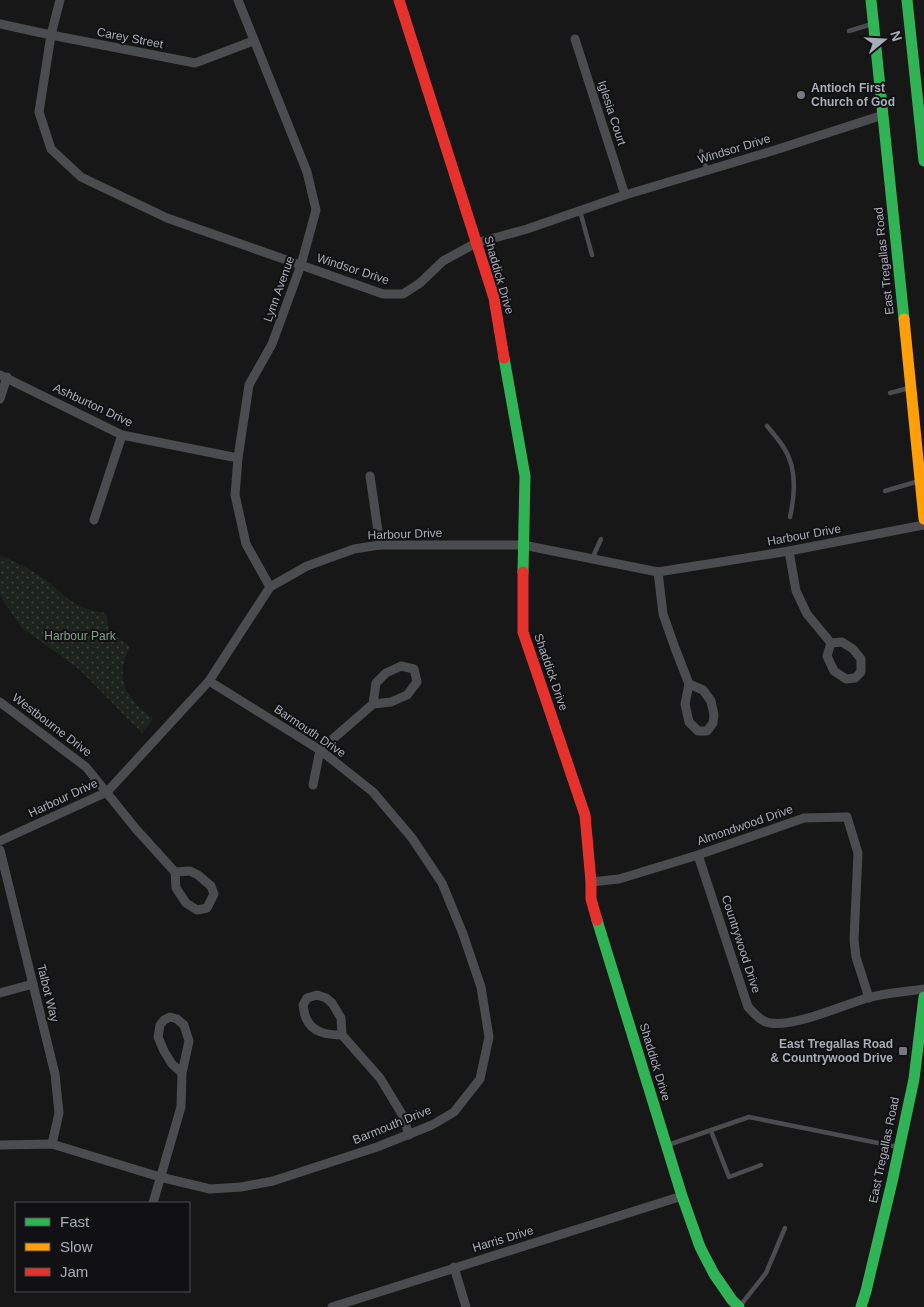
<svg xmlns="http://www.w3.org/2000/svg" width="924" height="1307" font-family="Helvetica,sans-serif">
  <defs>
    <pattern id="grass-dots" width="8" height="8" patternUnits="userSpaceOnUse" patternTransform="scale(1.25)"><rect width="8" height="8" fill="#1d241e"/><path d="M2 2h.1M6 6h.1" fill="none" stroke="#3b413d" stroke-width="1.8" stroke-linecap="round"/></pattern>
  </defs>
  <rect width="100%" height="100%" fill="#171717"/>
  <path fill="url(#grass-dots)" d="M0 555C12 561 24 566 35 573 62 589 70 610 106 613L109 631 130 647C128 652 125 657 124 662 118 689 134 704 153 719L142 733 79 669 21 627 0 595Z"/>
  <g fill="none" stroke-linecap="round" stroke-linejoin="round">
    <g stroke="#4b4c50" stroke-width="4.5">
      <polyline points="849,31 872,24"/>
      <polyline points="701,151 707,171"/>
      <polyline points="580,211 592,255"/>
      <polyline points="890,393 909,388"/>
      <path d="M767 426C773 433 779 440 784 448 797 468 795 495 790 517"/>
      <polyline points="885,491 919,481"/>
      <polyline points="592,559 601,539"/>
      <polyline points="711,1131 729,1177 761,1165"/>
      <polyline points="668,1145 749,1117 898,1147"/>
      <polyline points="740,1306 766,1273 785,1228"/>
    </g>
    <g stroke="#4b4c50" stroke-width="9">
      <polyline points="60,0 51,35 39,112 51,149 81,177 167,218 383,294 403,294 420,283 443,261 476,243 527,229 625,195 772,151 883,115"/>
      <polyline points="238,0 307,172 316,210 301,265 272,344 249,385 238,458 235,495 246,544 270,587"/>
      <polyline points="0,24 51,35 195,63 253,41"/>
      <polyline points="575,39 625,195"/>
      <polyline points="0,375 122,435 238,458"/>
      <polyline points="0,399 7,377"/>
      <polyline points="370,476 380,545"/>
      <polyline points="94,520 122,435"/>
      <polyline points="789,551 796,591 807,614 831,643"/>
      <polyline points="658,572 663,614 675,648 689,684"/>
      <polygon points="842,642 853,649 861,659 861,672 855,678 846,679 834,671 827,656 831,643"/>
      <polygon points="689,684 703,690 711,701 714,715 713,723 707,731 698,731 689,722 685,704"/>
      <polyline points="0,702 86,767 136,829 175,872 176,888 186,903 197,910 207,908 214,894 211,886 198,875 190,871 175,872"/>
      <polyline points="313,785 320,750 373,704 391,702 407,695 417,682 414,669 401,666 386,673 376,683 373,704"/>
      <polyline points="0,841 107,792 209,681 270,587 307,566 354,549 380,545 523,545 658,572 789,551 924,525"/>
      <polyline points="0,850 55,1074 59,1113 52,1144"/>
      <path d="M698 855 748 1007C754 1013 761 1022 770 1023 795 1027 841 1006 867 998 885 993 905 992 924 989"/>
      <polyline points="591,882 619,879 698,855 804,818 847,817 858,853 854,940 856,957 869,998"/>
      <polyline points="0,993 33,984"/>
      <path d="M342 1035C328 1035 312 1033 306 1018 304 1014 304 1009 303 1005L307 998 317 995 326 998 332 1003 341 1018 342 1035 380 1078 403 1116 409 1135"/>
      <polyline points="0,1145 52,1144 160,1177 210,1189 241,1187 273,1181 377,1147 432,1125 454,1112 480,1079 489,1037 481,987 463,934 442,883 412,838 373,792 320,750 209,681"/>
      <polyline points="153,1203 181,1107 182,1073 189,1041 184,1025 177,1019 170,1017 164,1020 160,1025 158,1037 164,1051 172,1064 182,1073"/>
      <polyline points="454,1267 466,1307"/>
      <polyline points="332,1307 682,1196"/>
    </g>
    <g stroke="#30b455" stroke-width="11">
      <polyline points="871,0 904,319"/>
      <polyline points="907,0 924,161"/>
      <polyline points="504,358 525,476 523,572"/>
      <polyline points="597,920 682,1196 700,1247 714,1274 732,1300 739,1307"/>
      <polyline points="861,1307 866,1291 892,1182 914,1079 924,997"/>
    </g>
    <polyline stroke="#ff9f0a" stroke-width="11" points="904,319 924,519"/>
    <g stroke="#e5322d" stroke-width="11">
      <polyline points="399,0 494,298 504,358"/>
      <polyline points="523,572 523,632 585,815 591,882 591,899 597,920"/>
    </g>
  </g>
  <g fill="#757880" stroke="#111113" stroke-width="2">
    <circle cx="801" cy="95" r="5"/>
    <rect x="898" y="1046" width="10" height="10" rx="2.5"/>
  </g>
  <g text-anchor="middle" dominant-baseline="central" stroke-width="4" stroke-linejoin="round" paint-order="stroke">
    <g font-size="12" fill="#a8adb8" stroke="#111113">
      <text transform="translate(130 38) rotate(11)">Carey Street</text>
      <text transform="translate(612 113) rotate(72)">Iglesia Court</text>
      <text transform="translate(734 149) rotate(-17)">Windsor Drive</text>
      <text transform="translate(884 261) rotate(-96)">East Tregallas Road</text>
      <text transform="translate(353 269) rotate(18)">Windsor Drive</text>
      <text transform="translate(499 275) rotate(74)">Shaddick Drive</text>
      <text transform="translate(279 289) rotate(-70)">Lynn Avenue</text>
      <text transform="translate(93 405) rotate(25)">Ashburton Drive</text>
      <text transform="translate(405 534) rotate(-2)">Harbour Drive</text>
      <text transform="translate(804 535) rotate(-10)">Harbour Drive</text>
      <text transform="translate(551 672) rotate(71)">Shaddick Drive</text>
      <text transform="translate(52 725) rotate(37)">Westbourne Drive</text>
      <text transform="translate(310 731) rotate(34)">Barmouth Drive</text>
      <text transform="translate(63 798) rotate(-25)">Harbour Drive</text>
      <text transform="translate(745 825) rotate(-19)">Almondwood Drive</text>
      <text transform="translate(741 944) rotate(72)">Countrywood Drive</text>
      <text transform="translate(48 993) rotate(76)">Talbot Way</text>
      <text transform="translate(655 1062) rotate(73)">Shaddick Drive</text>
      <text transform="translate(392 1125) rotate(-22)">Barmouth Drive</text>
      <text transform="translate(884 1150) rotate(-78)">East Tregallas Road</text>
      <text transform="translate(503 1239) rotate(-17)">Harris Drive</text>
    </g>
    <g font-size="12" font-weight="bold" fill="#a8adb8" stroke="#111113" text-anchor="start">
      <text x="811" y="88">Antioch First<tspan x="811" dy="14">Church of God</tspan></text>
      <text x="893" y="1044" text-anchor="end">East Tregallas Road<tspan x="893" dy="14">&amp; Countrywood Drive</tspan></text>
    </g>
    <g font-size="12" fill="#7fa381" stroke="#111113">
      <text x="80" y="636">Harbour Park</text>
    </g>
  </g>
  <rect x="15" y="1202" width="175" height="90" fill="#111113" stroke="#4d4f55"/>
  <rect x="25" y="1218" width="25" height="8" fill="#30b455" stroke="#4d4f55"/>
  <text x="60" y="1227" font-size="15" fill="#a8adb8">Fast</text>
  <rect x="25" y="1243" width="25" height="8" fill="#ff9f0a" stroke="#4d4f55"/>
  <text x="60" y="1252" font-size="15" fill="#a8adb8">Slow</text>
  <rect x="25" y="1268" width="25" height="8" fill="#e5322d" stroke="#4d4f55"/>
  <text x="60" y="1277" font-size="15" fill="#a8adb8">Jam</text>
  <g transform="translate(884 40) rotate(72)" stroke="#111113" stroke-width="4" paint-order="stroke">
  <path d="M0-4L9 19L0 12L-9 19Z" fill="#a8adb8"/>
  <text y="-8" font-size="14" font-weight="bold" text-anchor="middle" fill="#a8adb8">N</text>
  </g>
</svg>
